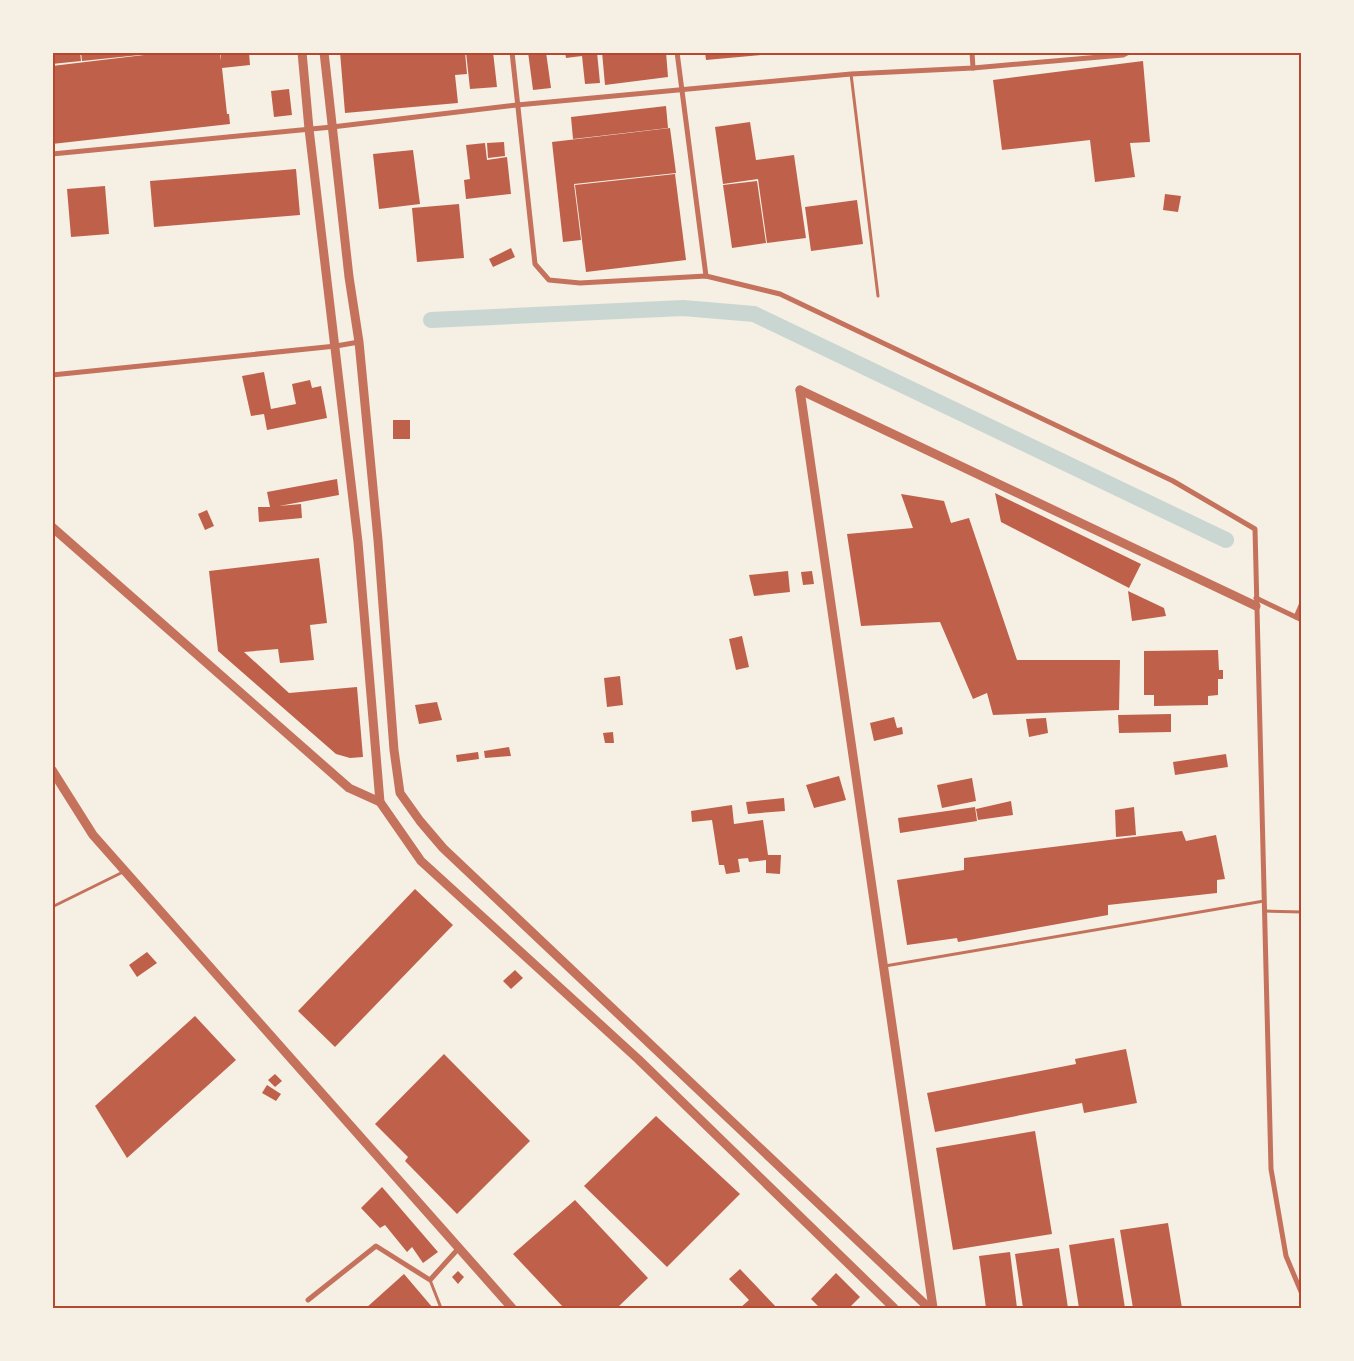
<svg xmlns="http://www.w3.org/2000/svg" width="1354" height="1361" font-family="Arial,sans-serif">
  <rect width="100%" height="100%" fill="#f6efe4"/>
  <g fill="none" stroke-linecap="round" stroke-linejoin="round">
    <polyline stroke="#c9d6d2" stroke-width="16" points="431,320 683,308 754,314 1226,540"/>
  </g>
  <g fill="#bf614a">
    <polygon points="52,52 80,52 81,61 52,64"/>
    <polygon points="81,52 148,52 149,54 82,61"/>
    <polygon points="169,52 220,52 221,61 221,52 249,52 250,65 222,68 227,114 229,114 230,124 52,144 52,66"/>
    <polygon points="340,52 465,52 467,74 455,75 458,103 345,113"/>
    <polygon points="466,52 493,52 497,87 470,89"/>
    <polygon points="528,52 546,52 551,88 533,90"/>
    <polygon points="565,52 597,52 600,83 585,84 582,56 566,58"/>
    <polygon points="602,52 666,52 668,77 605,85"/>
    <polygon points="705,52 773,52 773,54 706,60"/>
    <polygon points="1143,61 1150,142 1130,143 1135,177 1095,182 1090,140 1002,150 993,80"/>
    <polygon points="289,89 292,115 274,117 271,91"/>
    <polygon points="666,106 668,128 573,139 571,117"/>
    <polygon points="750,122 756,160 794,155 806,238 767,243 758,179 723,184 715,127"/>
    <polygon points="670,128 676,173 574,184 581,240 563,242 552,142"/>
    <polygon points="504,142 505,156 488,158 487,143"/>
    <polygon points="485,143 487,160 507,157 511,194 466,199 464,180 470,179 466,145"/>
    <polygon points="413,150 420,204 379,209 373,154"/>
    <polygon points="296,169 300,215 154,227 150,181"/>
    <polygon points="675,174 686,260 586,272 575,185"/>
    <polygon points="757,181 766,243 732,248 723,185"/>
    <polygon points="105,186 109,234 71,237 67,189"/>
    <polygon points="1165,194 1181,196 1178,212 1163,210"/>
    <polygon points="857,200 863,244 811,251 805,207"/>
    <polygon points="459,204 464,258 417,262 412,208"/>
    <polygon points="511,248 515,257 493,267 489,259"/>
    <polygon points="264,372 271,409 296,404 292,384 310,380 312,388 321,386 327,418 267,430 264,414 251,416 242,376"/>
    <rect x="393" y="420" width="17" height="19"/>
    <polygon points="337,479 339,495 279,506 301,504 302,518 259,522 258,507 270,507 267,492"/>
    <polygon points="995,493 1141,564 1129,588 1001,522"/>
    <polygon points="901,494 944,501 951,523 969,518 1017,660 1120,660 1119,710 993,715 987,693 973,699 940,622 861,626 847,534 913,528"/>
    <polygon points="207,510 214,526 205,530 198,514"/>
    <polygon points="319,558 327,623 310,625 314,660 280,663 278,649 244,652 289,693 357,687 363,757 350,758 336,754 218,651 209,571"/>
    <polygon points="788,571 790,592 754,596 749,575"/>
    <polygon points="812,571 814,584 803,585 801,572"/>
    <polygon points="1128,591 1164,608 1166,616 1132,621"/>
    <polygon points="742,636 749,667 736,670 729,639"/>
    <polygon points="1218,650 1219,670 1223,670 1223,679 1218,679 1218,695 1208,696 1208,705 1154,706 1154,695 1144,695 1144,651"/>
    <polygon points="620,676 623,705 607,707 604,678"/>
    <polygon points="437,702 442,720 419,724 415,705"/>
    <polygon points="1171,714 1171,732 1119,733 1118,715"/>
    <polygon points="894,717 897,728 902,727 903,734 874,741 870,723"/>
    <polygon points="1046,718 1048,733 1029,737 1026,719"/>
    <polygon points="613,732 614,743 605,743 603,733"/>
    <polygon points="509,747 511,756 485,758 484,751"/>
    <polygon points="478,752 479,759 457,762 456,755"/>
    <polygon points="1226,754 1228,767 1175,775 1173,762"/>
    <polygon points="839,776 846,800 814,808 806,785"/>
    <polygon points="972,778 976,801 942,808 937,785"/>
    <polygon points="784,798 785,811 748,814 746,802"/>
    <polygon points="1011,801 1013,815 978,820 976,809"/>
    <polygon points="732,805 734,824 763,820 768,855 781,855 780,874 766,873 766,860 749,862 748,858 738,859 740,872 726,874 724,865 719,865 712,820 692,822 691,811"/>
    <polygon points="975,807 977,821 900,833 898,818"/>
    <polygon points="1134,807 1136,835 1116,837 1115,810"/>
    <polygon points="1182,831 1186,841 1216,835 1225,879 1217,880 1217,893 1108,905 1108,915 958,942 957,938 907,945 897,880 964,870 964,858"/>
    <polygon points="415,889 453,925 335,1047 298,1011"/>
    <polygon points="147,952 157,963 137,977 129,965"/>
    <polygon points="515,970 523,978 511,989 503,981"/>
    <polygon points="195,1016 236,1060 127,1158 95,1106"/>
    <polygon points="1126,1049 1137,1103 1084,1113 1082,1103 935,1132 927,1093 1076,1064 1075,1059"/>
    <polygon points="444,1054 530,1141 457,1214 405,1161 408,1157 375,1124"/>
    <polygon points="275,1074 282,1081 275,1087 268,1080"/>
    <polygon points="267,1085 281,1094 276,1101 262,1093"/>
    <polygon points="656,1116 740,1194 667,1267 584,1186"/>
    <polygon points="1035,1131 1052,1234 953,1250 936,1148"/>
    <polygon points="382,1187 438,1252 423,1263 412,1247 407,1252 385,1225 380,1228 361,1208"/>
    <polygon points="575,1200 648,1278 617,1308 564,1308 513,1254"/>
    <polygon points="1168,1223 1182,1308 1133,1308 1120,1230"/>
    <polygon points="1114,1238 1125,1308 1079,1308 1069,1245"/>
    <polygon points="1059,1248 1068,1308 1023,1308 1015,1254"/>
    <polygon points="1010,1252 1017,1308 986,1308 979,1256"/>
    <polygon points="740,1269 777,1308 740,1308 749,1300 729,1279"/>
    <polygon points="458,1271 464,1277 458,1284 452,1277"/>
    <polygon points="836,1273 860,1297 849,1308 820,1308 811,1299"/>
    <polygon points="404,1274 433,1308 366,1308"/>
  </g>
  <g fill="none" stroke-linecap="round" stroke-linejoin="round">
    <g stroke="#c5725c" stroke-width="3">
      <polyline points="851,74 878,296"/>
      <polyline points="52,907 123,872"/>
      <polyline points="1265,911 1302,912"/>
      <polyline points="885,966 1264,901"/>
      <polyline points="430,1280 441,1308"/>
    </g>
    <g stroke="#c5725c" stroke-width="5">
      <polyline points="512,52 535,264 549,280 580,283 706,276 780,294 1173,481 1255,529 1271,1169 1286,1256 1302,1294"/>
      <polyline points="677,52 706,276"/>
      <polyline points="972,52 973,68"/>
      <polyline points="52,154 332,127 517,105 851,74 973,68 1123,55 1129,52"/>
      <polyline points="52,375 336,346 359,342"/>
      <polyline points="1256,598 1302,620"/>
      <polyline points="1296,617 1302,603"/>
      <polyline points="308,1300 376,1246 430,1280 458,1249"/>
    </g>
    <g stroke="#c5725c" stroke-width="9">
      <polyline points="302,52 309,129 358,542 380,802 421,861 638,1059 894,1308"/>
      <polyline points="324,52 349,277 359,342 378,540 394,750 400,793 420,821 443,848 929,1308"/>
      <polyline points="800,390 933,1308"/>
      <polyline points="800,390 1256,606"/>
      <polyline points="52,527 349,788 380,802"/>
      <polyline points="52,770 93,835 512,1308"/>
    </g>
  </g>
  <rect width="1354" height="1361" fill="none" stroke="#f6efe4" stroke-width="108"/>
  <rect x="54" y="54" width="1246" height="1253" fill="none" stroke="#b5482f" stroke-width="2"/>
</svg>
